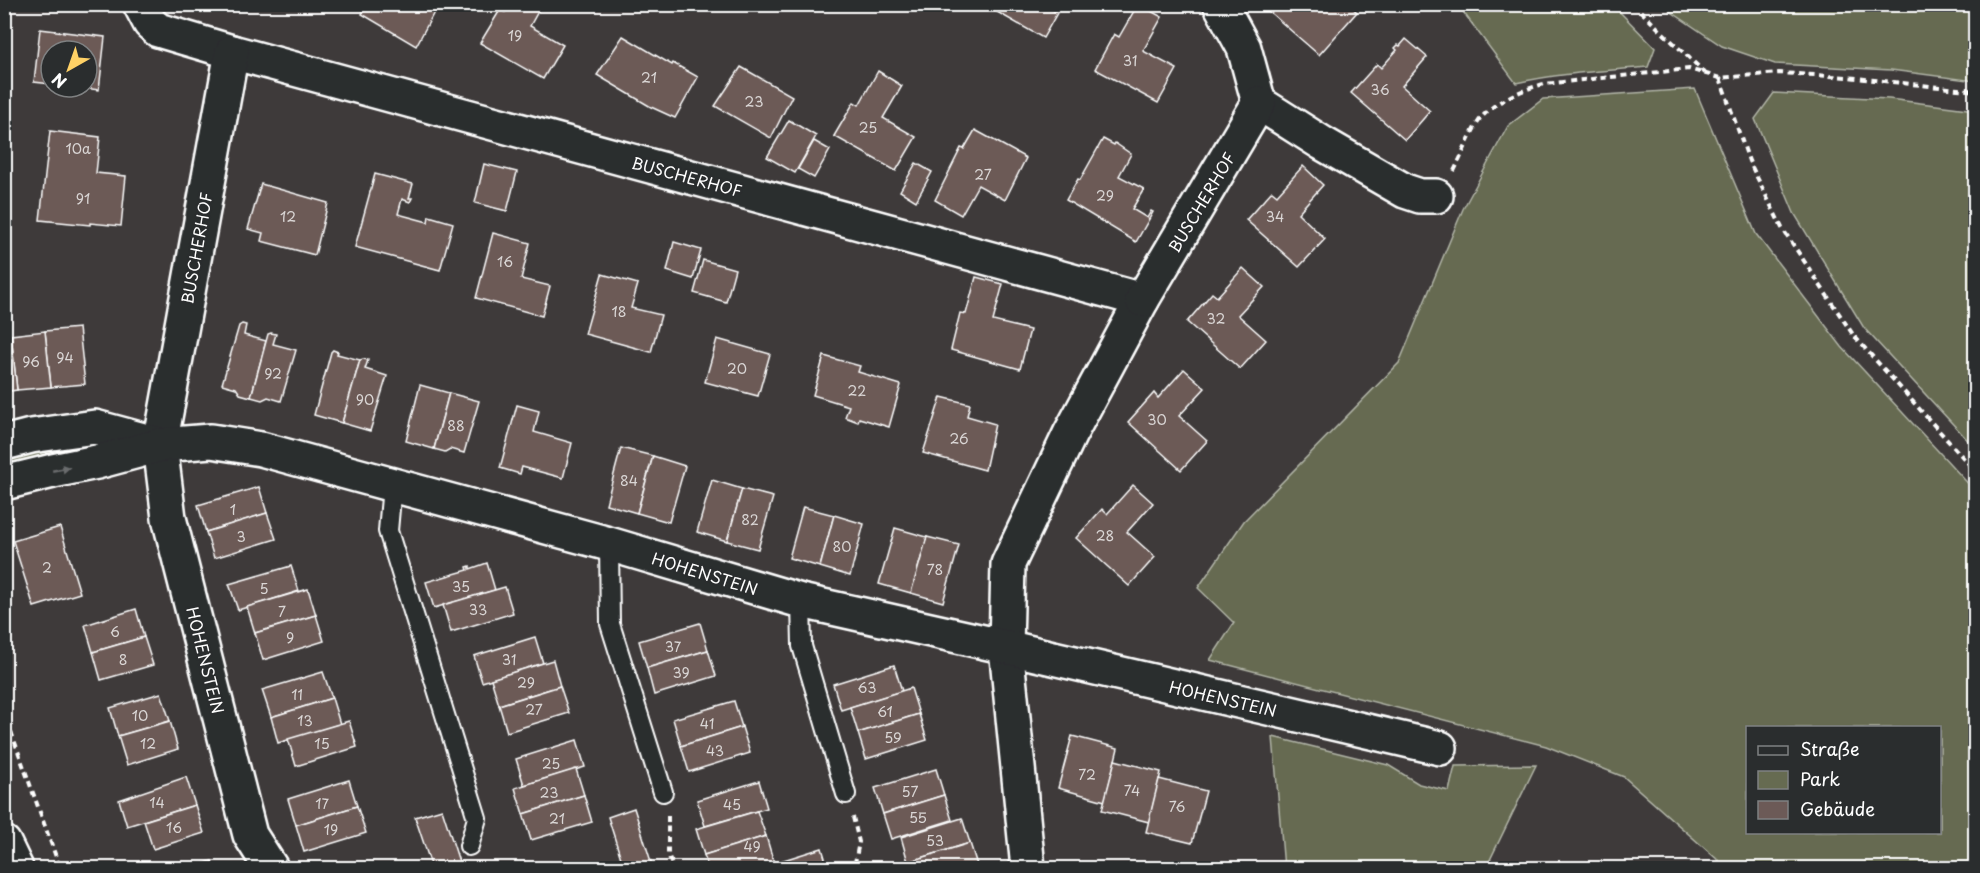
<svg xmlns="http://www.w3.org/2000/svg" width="1980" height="873" font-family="'Playpen Sans',sans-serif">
  <rect width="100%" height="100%" fill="#3e3a3a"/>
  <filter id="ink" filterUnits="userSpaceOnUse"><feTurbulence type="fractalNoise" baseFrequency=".0167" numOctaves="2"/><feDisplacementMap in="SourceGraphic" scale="12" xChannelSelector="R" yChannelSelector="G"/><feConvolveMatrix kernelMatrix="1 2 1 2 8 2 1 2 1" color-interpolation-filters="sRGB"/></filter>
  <g filter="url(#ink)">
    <g fill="#666b51" stroke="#b2b5a8" stroke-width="1.5" fill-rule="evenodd">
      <path d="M1458 5H1613L1655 48 1648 67C1604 71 1559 73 1516 83Z"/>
      <polygon points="1666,5 1975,5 1975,81 1891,70 1775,64 1722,46 1670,11"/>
      <path d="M1695 89 1756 234 1842 347 1975 491V868H1727L1624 777 1546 746 1210 660 1234 623 1198 588 1244 521 1399 363 1463 209 1508 126 1543 99ZM1748 728H1940V832H1748Z"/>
      <polygon points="1774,93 1889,99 1975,110 1975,448 1864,328 1794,213 1755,119"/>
      <polygon points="88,440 91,451 5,474 4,453"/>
      <polygon points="1273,737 1388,765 1419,784 1449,791 1455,766 1536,765 1486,868 1284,868"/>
    </g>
    <g fill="#6c5a57" stroke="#fff" stroke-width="1.5">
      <polygon points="367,4 443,4 441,7 438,5 416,46 362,14"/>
      <polygon points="510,4 542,4 530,26 563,45 543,79 480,43 500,10 505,12"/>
      <polygon points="983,4 1043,4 1057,13 1043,38"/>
      <polygon points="1138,4 1162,17 1143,51 1177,69 1158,103 1095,69 1114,34 1119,37"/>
      <polygon points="1268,4 1348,4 1357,12 1319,55 1265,8"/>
      <polygon points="40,29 105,37 99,90 76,87 87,87 87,51 51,51 51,84 34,82"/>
      <polygon points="623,36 672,65 673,63 698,77 675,118 651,107 597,75"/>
      <polygon points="1406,39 1427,57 1402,86 1430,111 1405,140 1351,93 1377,64 1381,68 1397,50 1395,48 1398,45 1400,46"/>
      <polygon points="741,67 792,96 771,138 715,106"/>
      <polygon points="878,71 902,86 883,118 916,137 896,171 834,136 854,102 859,105"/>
      <polygon points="789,120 816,136 795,173 767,157"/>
      <polygon points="975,130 1026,158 1005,200 978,185 961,215 935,200 961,148 964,149"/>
      <polygon points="50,131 100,137 96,173 126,176 121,226 90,223 90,225 40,220"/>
      <polygon points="1103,139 1114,145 1115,143 1131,154 1119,176 1144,189 1132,209 1147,218 1151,211 1153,212 1136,242 1066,200 1078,179 1080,180"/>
      <polygon points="814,141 830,150 814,178 798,169"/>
      <polygon points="916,163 932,172 916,201 900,191"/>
      <polygon points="484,164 517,172 507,211 475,203"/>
      <polygon points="1303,166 1323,185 1298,213 1325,239 1299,267 1246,220 1272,191 1277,195"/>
      <polygon points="375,174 413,184 409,198 412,198 410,202 402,199 398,214 428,222 429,216 453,223 440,270 355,247"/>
      <polygon points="261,184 328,203 315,255 261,241 263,233 248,229"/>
      <polygon points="493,233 530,243 521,279 550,286 542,316 476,298"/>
      <polygon points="674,242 701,250 693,279 667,271"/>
      <polygon points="703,260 735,269 726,302 694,293"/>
      <polygon points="1243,268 1264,287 1238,315 1266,340 1240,369 1187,322 1212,293 1217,297"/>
      <polygon points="602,274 638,284 631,308 661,315 651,352 585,334"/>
      <polygon points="976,277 1003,284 993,321 1030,330 1020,369 951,350 960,313 966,314"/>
      <polygon points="242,324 246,325 244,335 266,341 251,397 240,394 236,388 222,384 239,326"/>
      <polygon points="79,328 85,384 51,387 45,331"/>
      <polygon points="45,331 51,387 17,390 11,335"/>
      <polygon points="271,333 276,334 273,344 296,350 281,401 268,397 262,400 251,397 268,334"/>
      <polygon points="4,335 11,335 17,390 4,392"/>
      <polygon points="717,339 770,354 758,396 705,382"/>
      <polygon points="333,350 338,352 337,354 360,360 342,423 314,415 331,352"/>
      <polygon points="824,356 860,366 858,372 901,385 889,427 859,418 858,422 845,417 849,406 813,395"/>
      <polygon points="363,359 368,360 365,369 387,376 370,431 342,423 360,360"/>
      <polygon points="1184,369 1205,388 1179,416 1207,441 1181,470 1128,422 1154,393 1158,398"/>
      <polygon points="420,385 449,393 434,449 406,441"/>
      <polygon points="449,393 479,401 464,453 450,449 445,452 434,449"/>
      <polygon points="941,397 970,404 967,416 995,424 985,470 923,453"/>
      <polygon points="517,405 539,411 534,432 572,443 563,478 522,467 520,474 500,468"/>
      <polygon points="621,448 653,456 637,513 606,504"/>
      <polygon points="653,456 685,466 669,522 637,513"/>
      <polygon points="712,480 742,489 727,541 697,532"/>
      <polygon points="1133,485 1153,503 1127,532 1155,557 1129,586 1076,538 1102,509 1107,514"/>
      <polygon points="259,487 267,513 206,532 198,505"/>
      <polygon points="742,489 773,497 758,549 727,541"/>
      <polygon points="803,507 834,515 820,567 789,558"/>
      <polygon points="267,513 276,539 214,558 206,532"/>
      <polygon points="834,515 864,524 850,576 820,567"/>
      <polygon points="60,527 80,593 34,607 13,541"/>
      <polygon points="895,528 927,537 911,593 879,584"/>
      <polygon points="927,537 959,545 943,602 911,593"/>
      <polygon points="487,563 495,590 434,608 426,582 468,570 467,567 470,566 470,569"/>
      <polygon points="291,566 299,591 238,610 229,584"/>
      <polygon points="505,587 513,613 451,632 443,605"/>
      <polygon points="308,589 316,615 255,633 247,607"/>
      <polygon points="136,609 144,637 93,652 85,625"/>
      <polygon points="316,615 324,641 263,660 255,633"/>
      <polygon points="700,623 708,650 647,668 639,641"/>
      <polygon points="144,637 153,665 101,680 93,652"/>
      <polygon points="535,637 543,663 482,682 474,656"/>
      <polygon points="708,650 716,676 654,695 647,668"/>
      <polygon points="553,660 560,686 499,705 491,679"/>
      <polygon points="894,665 902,691 841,710 833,684"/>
      <polygon points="323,672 332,698 271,717 262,690"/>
      <polygon points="560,686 569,713 507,732 499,705"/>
      <polygon points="911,688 919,714 858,733 850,707"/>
      <polygon points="161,693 170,721 118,736 110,708"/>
      <polygon points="332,698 340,724 278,743 271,717"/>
      <polygon points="734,701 742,727 681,746 673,719"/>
      <polygon points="919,714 927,740 866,759 858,733"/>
      <polygon points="170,721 178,749 127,765 118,736"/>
      <polygon points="349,721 357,747 296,766 288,739"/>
      <polygon points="742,727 750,753 689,772 681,746"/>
      <polygon points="1072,736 1118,748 1105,801 1058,788"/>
      <polygon points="577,740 585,767 524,785 516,759"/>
      <polygon points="1115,760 1161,772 1149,822 1102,810"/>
      <polygon points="576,769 584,795 523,814 515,788"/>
      <polygon points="936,769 944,795 883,814 875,788"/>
      <polygon points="186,777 195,805 127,826 119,800"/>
      <polygon points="1159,779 1206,791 1192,843 1146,832"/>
      <polygon points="349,780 357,806 296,825 288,799"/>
      <polygon points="759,781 767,808 705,826 697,800"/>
      <polygon points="584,795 592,822 531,840 523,814"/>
      <polygon points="944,795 952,820 891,839 883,814"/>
      <polygon points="195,805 204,833 153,849 144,821"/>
      <polygon points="357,806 366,833 304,852 296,825"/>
      <polygon points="634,808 653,868 624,868 608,817"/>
      <polygon points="442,809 461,868 432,868 415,817"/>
      <polygon points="757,811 766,836 704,855 696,829"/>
      <polygon points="962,818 970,843 908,862 901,837"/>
      <polygon points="766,836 774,863 754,868 708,868 704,855"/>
      <polygon points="970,843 978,868 910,868 908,862"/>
      <polygon points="822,848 828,868 754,868 774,863"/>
      <polygon points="212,861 214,868 188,868"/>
    </g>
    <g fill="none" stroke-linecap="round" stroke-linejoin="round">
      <g stroke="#fff" stroke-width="22">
        <g id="lane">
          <polyline points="392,486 388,531 477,818 469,846"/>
          <polyline points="609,544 610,624 663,792"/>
          <polyline points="801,601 802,646 846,794"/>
        </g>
      </g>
      <g stroke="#fff" stroke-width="38">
        <g id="street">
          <polyline points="140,4 150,23 158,30 232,52 1142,300 1070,434 1008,564 1006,647 1028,868"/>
          <polyline points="1220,4 1244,48 1259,103 1322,143 1405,191 1420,196 1436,196"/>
          <polyline points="232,52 160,445 169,518 250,835 271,868"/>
          <polyline points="1142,300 1259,103"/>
          <polyline points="4,443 31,436 95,427 158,444"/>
          <polyline points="4,483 53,471 97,462 160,445 211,441 261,449 609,544 801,601 1006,647 1440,748"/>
        </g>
      </g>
      <g stroke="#fff" stroke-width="38">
        <polyline id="secondary" points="4,843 16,868"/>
      </g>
      <g stroke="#fff" stroke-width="4" stroke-dasharray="6 4.5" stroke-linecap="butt">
        <polyline points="1633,4 1705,73"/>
        <polyline points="1720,78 1749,161 1782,228 1854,336 1976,472"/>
        <path d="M1454 171C1461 158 1473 127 1482 117 1498 99 1522 90 1544 84L1689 69 1720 78 1779 73 1847 77 1976 91"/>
        <polyline points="4,712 60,868"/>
        <polyline points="668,816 668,854 673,868"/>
        <polyline points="853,817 859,842 854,868"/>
      </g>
      <use href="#lane" stroke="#2a2d2e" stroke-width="18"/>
      <use href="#street" stroke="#2a2d2e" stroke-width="33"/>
      <use href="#secondary" stroke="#2a2d2e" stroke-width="33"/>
    </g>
    <defs><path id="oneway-solid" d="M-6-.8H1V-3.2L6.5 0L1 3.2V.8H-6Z" transform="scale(1.5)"/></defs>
    <use fill="#6a6c6d" href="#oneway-solid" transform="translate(61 469) rotate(-11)"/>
  </g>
  <g text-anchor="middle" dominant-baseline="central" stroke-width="4.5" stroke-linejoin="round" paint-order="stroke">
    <g font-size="14" fill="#dad6d5">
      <text x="515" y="35">19</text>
      <text x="1130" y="60">31</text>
      <text x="649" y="77">21</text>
      <text x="1380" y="89">36</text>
      <text x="754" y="101">23</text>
      <text x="868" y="127">25</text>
      <text x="78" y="148">10a</text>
      <text x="983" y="174">27</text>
      <text x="1105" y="195">29</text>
      <text x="83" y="198">91</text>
      <text x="288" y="216">12</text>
      <text x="1275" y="216">34</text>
      <text x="505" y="261">16</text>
      <text x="619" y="311">18</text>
      <text x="1216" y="318">32</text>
      <text x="65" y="357">94</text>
      <text x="31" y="361">96</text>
      <text x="737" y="368">20</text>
      <text x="273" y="373">92</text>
      <text x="857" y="390">22</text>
      <text x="365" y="399">90</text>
      <text x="1157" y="419">30</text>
      <text x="456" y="425">88</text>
      <text x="959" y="438">26</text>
      <text x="629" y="480">84</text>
      <text x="233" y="509">1</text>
      <text x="750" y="519">82</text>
      <text x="1105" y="535">28</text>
      <text x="241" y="536">3</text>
      <text x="842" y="546">80</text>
      <text x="47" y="567">2</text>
      <text x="935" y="569">78</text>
      <text x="461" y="586">35</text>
      <text x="264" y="588">5</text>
      <text x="478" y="609">33</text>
      <text x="282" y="611">7</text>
      <text x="115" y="631">6</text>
      <text x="290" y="637">9</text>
      <text x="673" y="646">37</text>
      <text x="123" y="659">8</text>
      <text x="509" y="659">31</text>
      <text x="681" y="672">39</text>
      <text x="526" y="682">29</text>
      <text x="867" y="687">63</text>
      <text x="297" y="694">11</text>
      <text x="534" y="709">27</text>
      <text x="885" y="711">61</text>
      <text x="140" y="715">10</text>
      <text x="305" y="720">13</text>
      <text x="707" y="723">41</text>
      <text x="893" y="737">59</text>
      <text x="148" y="743">12</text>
      <text x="322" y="743">15</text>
      <text x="715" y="750">43</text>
      <text x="551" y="763">25</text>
      <text x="1087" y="774">72</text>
      <text x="1132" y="790">74</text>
      <text x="910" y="791">57</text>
      <text x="549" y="792">23</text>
      <text x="157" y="802">14</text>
      <text x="322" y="803">17</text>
      <text x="732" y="804">45</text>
      <text x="1177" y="806">76</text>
      <text x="918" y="817">55</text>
      <text x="557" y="818">21</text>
      <text x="174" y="827">16</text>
      <text x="331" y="829">19</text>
      <text x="935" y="840">53</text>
      <text x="752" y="846">49</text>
    </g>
    <g font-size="16" fill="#fff" stroke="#2a2d2e">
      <text transform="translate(687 176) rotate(15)">BUSCHERHOF</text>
      <text transform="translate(1201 202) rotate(-59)">BUSCHERHOF</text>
      <text transform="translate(196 248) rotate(-80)">BUSCHERHOF</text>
      <text transform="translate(705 573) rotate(17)">HOHENSTEIN</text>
      <text transform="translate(206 660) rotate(76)">HOHENSTEIN</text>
      <text transform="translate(1223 698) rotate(13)">HOHENSTEIN</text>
    </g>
  </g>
  <rect width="1980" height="873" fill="none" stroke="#2a2d2e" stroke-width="24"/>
  <rect x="12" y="12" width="1956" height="849" fill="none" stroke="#fff" stroke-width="2" filter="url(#ink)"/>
  <rect x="1746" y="726" width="195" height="108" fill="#2a2d2e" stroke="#7f8182" stroke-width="1.5"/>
  <rect x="1758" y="746" width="30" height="9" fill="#2a2d2e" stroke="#7f8182" stroke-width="1.5"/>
  <text x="1800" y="756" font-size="18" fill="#ffffff">Straße</text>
  <rect x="1758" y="771" width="30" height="18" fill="#666b51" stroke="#7f8182" stroke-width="1.5"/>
  <text x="1800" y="786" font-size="18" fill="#ffffff">Park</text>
  <rect x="1758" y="801" width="30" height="18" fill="#6c5a57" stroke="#7f8182" stroke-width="1.5"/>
  <text x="1800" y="816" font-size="18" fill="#ffffff">Gebäude</text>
  <g transform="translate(69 69) rotate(220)"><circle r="28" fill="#2a2d2e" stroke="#7f8182" stroke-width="1.5"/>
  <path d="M0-4.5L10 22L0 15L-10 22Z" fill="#ffd166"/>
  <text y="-9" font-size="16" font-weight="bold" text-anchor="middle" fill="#ffffff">N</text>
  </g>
</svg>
